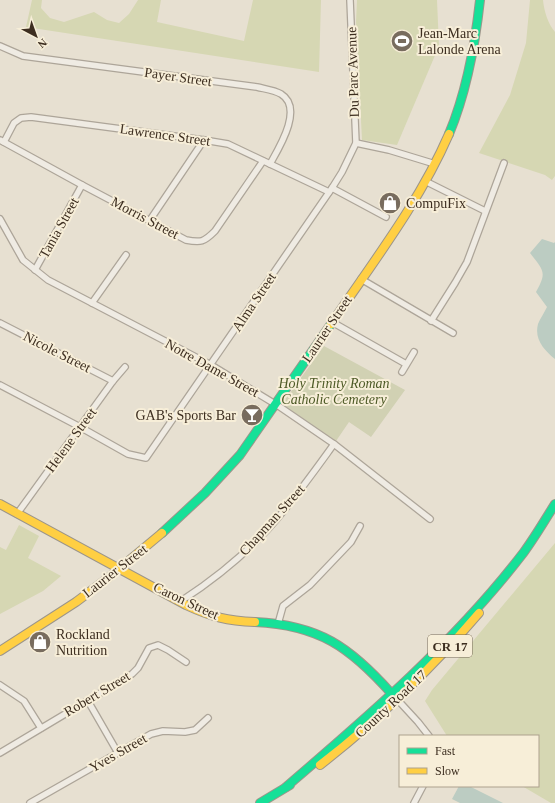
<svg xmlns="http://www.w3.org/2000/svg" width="555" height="803" font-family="'Times New Roman',serif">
  <rect width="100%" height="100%" fill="#e7e0d1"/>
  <g fill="#d6d7b3">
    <polygon points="32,0 42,0 41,8 50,18 64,22 94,12 107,20 119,23 129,14 138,0 161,0 157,22 244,41 253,0 321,0 319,72 26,27"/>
    <polygon points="357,0 437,0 439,46 397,145 362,140 356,22"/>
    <path d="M530 0H543C544 11 548 24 555 32V176L552 180 545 175 479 153 510 95 526 43Z"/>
    <polygon points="19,525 39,536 28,558 61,576 43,591 0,614 0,547 6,550"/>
    <polygon points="555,543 555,803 551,803 522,786 538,786 538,736 447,736 425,701 432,690"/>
  </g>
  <polygon fill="#d1d1b3" points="324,346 405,390 371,437 349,422 336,441 282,404"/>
  <g fill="#bcccc2">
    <path d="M542 239 554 243 555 242V359C544 350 534 339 538 324 540 319 544 313 547 307L536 292C547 272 544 271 530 253Z"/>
    <polygon points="459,786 469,786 503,803 460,803 452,799"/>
  </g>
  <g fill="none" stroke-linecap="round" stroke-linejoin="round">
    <g stroke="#ada599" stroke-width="8">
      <g id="street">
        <path d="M0 46 23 56 257 87C265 89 274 90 281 94 304 108 279 148 270 164"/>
        <path d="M0 140 82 185 186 240C201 243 204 242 215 231L263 161"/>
        <polyline points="4,142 14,123 21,118 31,117 204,140 228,144 329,192"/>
        <polyline points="356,143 389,150 435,164"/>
        <polyline points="425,181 485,211"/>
        <polyline points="332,188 386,217"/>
        <polyline points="0,219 23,260 48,280 211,365 280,407 334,444 430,519"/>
        <polyline points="150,220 204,140"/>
        <polyline points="35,270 82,185"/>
        <polyline points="361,279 453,333"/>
        <polyline points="92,303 126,255"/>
        <polyline points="431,321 455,283 467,262 504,163"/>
        <polyline points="332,322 406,364"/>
        <polyline points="0,323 113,381"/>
        <polyline points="402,372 414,352"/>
        <polyline points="0,385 80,427 128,454 146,458 332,188 342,172 356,143 350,0"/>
        <polyline points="17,514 113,381 125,367"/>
        <path d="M181 601C212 581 242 557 268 529 292 503 313 473 334 444"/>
        <polyline points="278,624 283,606 310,585 351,542 360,526"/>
        <polyline points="0,685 24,701 41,728"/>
        <polyline points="395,697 418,722 429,736"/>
        <polyline points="88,701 118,753"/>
        <polyline points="0,753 132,674 138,668 149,648 158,645 168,650 186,662"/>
        <polyline points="30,803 151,734 163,731 185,732 195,730 208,718"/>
        <polyline points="414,803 423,786"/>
      </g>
    </g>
    <g stroke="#9c958a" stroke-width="10">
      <g id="fast">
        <path d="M449 134C467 91 475 46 480 0"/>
        <polyline points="162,533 205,493 240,455 331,324"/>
        <path d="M255 622C319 625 350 647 391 693"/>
        <path d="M286 787C370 715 456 641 524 552 535 537 545 520 555 504"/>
        <polyline points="260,803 290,785"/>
      </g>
    </g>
    <g stroke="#9c958a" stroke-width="10">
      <g id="slow">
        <path d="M331 324C373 262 419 203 449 134"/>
        <path d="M0 504 186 605C212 617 227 621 255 622"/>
        <polyline points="0,651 76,602 108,578 162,533"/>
        <path d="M320 765C378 720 431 669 479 613"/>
      </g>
    </g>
    <use href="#street" stroke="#efebe3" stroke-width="5.5"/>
    <use href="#fast" stroke="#16e098" stroke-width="8"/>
    <use href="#slow" stroke="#ffcf43" stroke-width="8"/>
  </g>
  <defs>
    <g id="stadium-disc" transform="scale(1.15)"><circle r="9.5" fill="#786c5e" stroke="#f7eed8"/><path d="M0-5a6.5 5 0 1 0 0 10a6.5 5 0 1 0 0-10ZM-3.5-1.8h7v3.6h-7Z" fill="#fff"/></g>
    <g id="shop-disc" transform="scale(1.15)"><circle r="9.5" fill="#786c5e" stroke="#f7eed8"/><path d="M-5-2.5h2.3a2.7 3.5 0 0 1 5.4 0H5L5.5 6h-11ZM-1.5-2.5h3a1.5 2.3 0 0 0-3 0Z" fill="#fff"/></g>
    <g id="bar-disc" transform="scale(1.15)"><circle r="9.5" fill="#786c5e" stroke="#f7eed8"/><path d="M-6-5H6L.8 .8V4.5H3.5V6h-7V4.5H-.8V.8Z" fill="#fff"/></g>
  </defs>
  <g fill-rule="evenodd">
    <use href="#stadium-disc" x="402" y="41"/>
    <use href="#shop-disc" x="390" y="203"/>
    <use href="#bar-disc" x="252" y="415"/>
    <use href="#shop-disc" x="40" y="642"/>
  </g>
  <g text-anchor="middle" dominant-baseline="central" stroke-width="4" stroke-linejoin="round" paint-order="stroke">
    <rect fill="#f7eed8" stroke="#756857" stroke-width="1" x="428" y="635" width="44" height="22" rx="3"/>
    <g font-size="13" font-weight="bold" fill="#3d2e20">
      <text x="450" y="646">CR 17</text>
    </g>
    <g font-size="14" fill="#3d2e20" stroke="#f7eed8" text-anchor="start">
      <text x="418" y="33">Jean-Marc<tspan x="418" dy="16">Lalonde Arena</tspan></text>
      <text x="406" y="203">CompuFix</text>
      <text x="236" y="415" text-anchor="end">GAB's Sports Bar</text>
      <text x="56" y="634">Rockland<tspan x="56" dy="16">Nutrition</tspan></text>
    </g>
    <g font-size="14" fill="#3d2e20" stroke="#f7eed8">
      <text transform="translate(353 72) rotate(-92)">Du Parc Avenue</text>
      <text transform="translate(178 77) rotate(8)">Payer Street</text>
      <text transform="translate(165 135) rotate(8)">Lawrence Street</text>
      <text transform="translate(145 218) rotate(28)">Morris Street</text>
      <text transform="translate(59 228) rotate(-61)">Tania Street</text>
      <text transform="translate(254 302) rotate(-56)">Alma Street</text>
      <text transform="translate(327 329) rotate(-56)">Laurier Street</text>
      <text transform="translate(57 352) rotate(27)">Nicole Street</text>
      <text transform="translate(212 368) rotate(29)">Notre Dame Street</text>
      <text transform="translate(71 440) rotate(-54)">Helene Street</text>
      <text transform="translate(272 520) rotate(-48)">Chapman Street</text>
      <text transform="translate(115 571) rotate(-38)">Laurier Street</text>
      <text transform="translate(186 601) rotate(25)">Caron Street</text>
      <text transform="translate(97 694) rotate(-31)">Robert Street</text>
      <text transform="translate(391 704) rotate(-43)">County Road 17</text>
      <text transform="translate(118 753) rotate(-30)">Yves Street</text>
    </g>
    <g font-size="14" font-style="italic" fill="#4d5a26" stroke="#f7eed8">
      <text x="334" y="383">Holy Trinity Roman<tspan x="334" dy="16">Catholic Cemetery</tspan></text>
    </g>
  </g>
  <rect x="399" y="735" width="140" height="52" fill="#f7eed8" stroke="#ada18e"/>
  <rect x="407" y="748" width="20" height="6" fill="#16e098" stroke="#ada18e"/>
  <text x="435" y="755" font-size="12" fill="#3d2e20">Fast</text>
  <rect x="407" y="768" width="20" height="6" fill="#ffcf43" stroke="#ada18e"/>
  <text x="435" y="775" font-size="12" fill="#3d2e20">Slow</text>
  <g transform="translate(36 36) rotate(139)" stroke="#f7eed8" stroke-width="3" paint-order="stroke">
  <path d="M0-3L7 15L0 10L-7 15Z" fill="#3d2e20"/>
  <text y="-6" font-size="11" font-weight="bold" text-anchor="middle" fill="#3d2e20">N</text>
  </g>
</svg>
